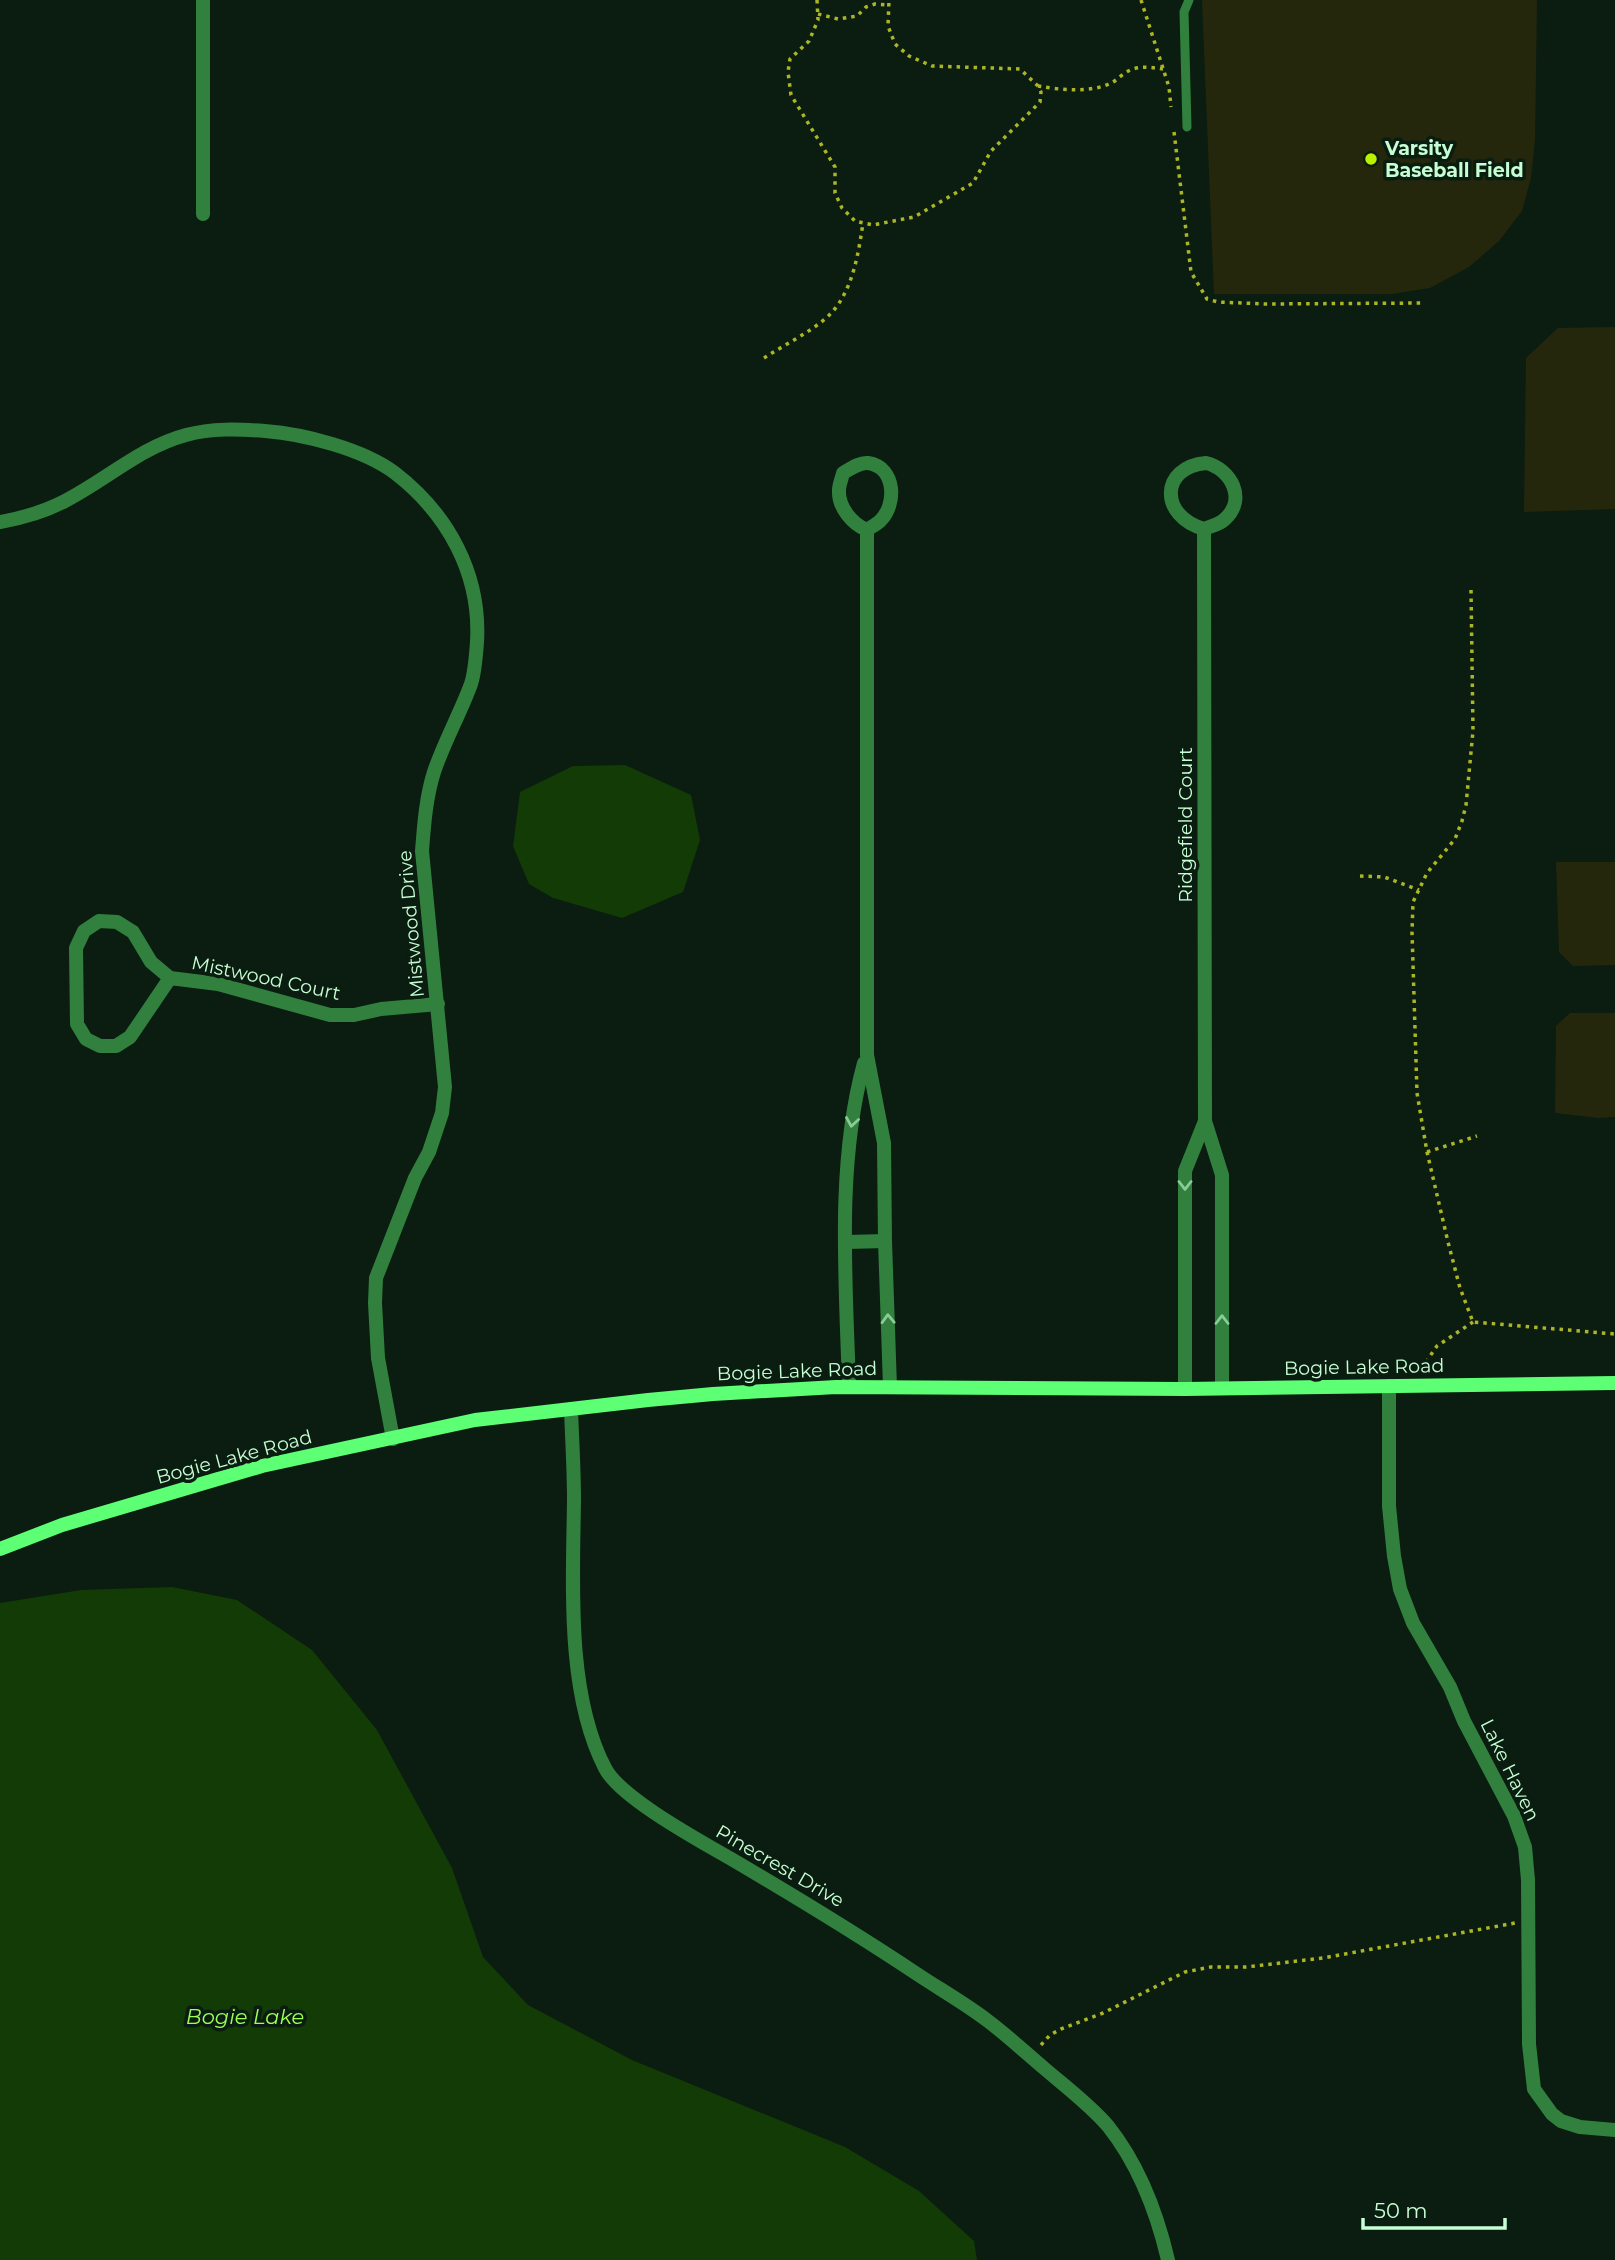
<svg xmlns="http://www.w3.org/2000/svg" width="1615" height="2260" font-family="Montserrat,sans-serif">
  <rect width="100%" height="100%" fill="#0a1d10"/>
  <g fill="#25270d">
    <polygon points="1202,0 1537,0 1535,140 1531,178 1522,211 1499,241 1469,267 1430,288 1392,294 1214,294"/>
    <polygon points="1615,327 1615,509 1524,512 1526,358 1558,328"/>
    <polygon points="1556,862 1615,862 1615,965 1573,966 1559,952"/>
    <polygon points="1570,1013 1615,1013 1615,1117 1599,1118 1555,1113 1556,1026"/>
  </g>
  <g fill="#123b05">
    <polygon points="625,765 691,795 700,840 683,892 622,918 553,898 529,884 513,846 520,792 573,766"/>
    <polygon points="172,1587 237,1600 312,1650 377,1730 452,1868 483,1957 528,2005 632,2060 845,2147 919,2191 974,2241 977,2260 0,2260 0,1603 81,1590"/>
  </g>
  <g fill="none" stroke-linecap="round" stroke-linejoin="round">
    <g stroke="#acb524" stroke-width="3.5" stroke-dasharray="3.5 5" stroke-linecap="butt">
      <polyline points="817,0 818,20 809,41 790,59 788,72 791,95 835,167 835,193 842,208 855,221 873,225 914,217 973,183 991,151 1040,102 1041,92 1038,86 1020,69 932,66 909,56 895,44 888,26 889,0"/>
      <polyline points="1141,0 1169,87 1171,107"/>
      <polyline points="818,14 838,19 857,16 866,7 875,4 888,5"/>
      <path d="M1038 86C1060 90 1091 93 1111 83 1116 81 1120 76 1125 73 1137 65 1149 67 1163 69"/>
      <polyline points="1174,132 1191,272 1207,299 1218,302 1265,304 1425,303"/>
      <path d="M764 358C784 345 807 334 825 319 852 296 858 256 863 223"/>
      <polyline points="1471,590 1473,731 1466,805 1462,821 1455,839 1427,873 1413,902 1412,932 1417,1093 1427,1152 1448,1242 1460,1288 1473,1322 1615,1334"/>
      <polyline points="1360,876 1384,877 1419,890"/>
      <polyline points="1427,1152 1477,1136"/>
      <polyline points="1421,1369 1437,1346 1473,1322"/>
      <polyline points="1041,2045 1050,2035 1061,2029 1103,2013 1185,1972 1211,1967 1246,1967 1323,1958 1515,1923"/>
    </g>
    <polyline stroke="#31803e" stroke-width="9" points="1187,127 1184,12 1189,0"/>
    <g stroke="#31803e" stroke-width="14">
      <polyline points="203,0 203,214"/>
      <path d="M1206 463C1231 469 1247 499 1225 519 1219 525 1211 526 1204 529 1159 516 1160 467 1206 463Z"/>
      <path d="M0 522C23 518 44 512 65 501 106 480 141 447 186 435 212 428 238 429 265 431 304 434 363 449 395 473 448 514 481 574 477 642 476 655 475 672 471 684 460 714 444 742 434 772 426 797 424 825 422 851L445 1087 442 1113 429 1152 415 1178 376 1278 375 1303 378 1358 393 1439"/>
      <polyline points="1204,529 1205,1121 1222,1175 1222,1388"/>
      <path d="M867 530C852 524 838 507 839 490 839 485 842 478 843 473 850 469 860 462 868 463 896 467 897 505 880 521 877 524 871 527 867 530V1055L884 1143 885 1241 890 1387"/>
      <polyline points="170,978 130,1037 116,1046 100,1046 86,1039 77,1024 76,948 84,931 99,921 117,922 133,932 151,962 170,978 218,984 330,1015 354,1015 381,1009 438,1004"/>
      <polyline points="847,1242 885,1241"/>
      <polyline points="1389,1386 1389,1506 1394,1556 1400,1589 1413,1623 1450,1687 1464,1721 1514,1816 1525,1847 1528,1880 1529,2044 1534,2089 1552,2114 1561,2121 1580,2127 1615,2130"/>
      <path d="M849 1387C846 1282 836 1165 864 1063"/>
      <polyline points="1185,1389 1185,1171 1205,1121"/>
      <path d="M571 1409C572 1439 574 1469 574 1500 573 1583 566 1693 605 1768 620 1798 702 1842 733 1860 796 1897 857 1934 917 1974 941 1990 966 2004 988 2021 1008 2036 1026 2053 1045 2069 1066 2087 1090 2105 1108 2126 1139 2165 1157 2213 1168 2260"/>
    </g>
    <polyline stroke="#5dff75" stroke-width="14" points="0,1549 62,1525 262,1466 475,1420 648,1400 713,1394 836,1387 1185,1389 1615,1383"/>
  </g>
  <defs><path id="oneway-chevron" d="M-2-3.5L2.5 0L-2 3.5" fill="none" stroke-width="1.6" stroke-linecap="round" stroke-linejoin="round" transform="scale(1.75)"/></defs>
  <g stroke="#8acc98">
    <use href="#oneway-chevron" transform="translate(852 1122) rotate(99)"/>
    <use href="#oneway-chevron" transform="translate(1185 1185) rotate(90)"/>
    <use href="#oneway-chevron" transform="translate(888 1319) rotate(-92)"/>
    <use href="#oneway-chevron" transform="translate(1222 1320) rotate(-90)"/>
  </g>
  <circle fill="#bbf100" stroke="#0a1d10" stroke-width="2.5" cx="1371" cy="159" r="7"/>
  <g text-anchor="middle" dominant-baseline="central" stroke-width="7" stroke-linejoin="round" paint-order="stroke">
    <g font-size="19" font-weight="bold" fill="#c6ffd4" stroke="#0a1d10" text-anchor="start">
      <text x="1385" y="148">Varsity<tspan x="1385" dy="22">Baseball Field</tspan></text>
    </g>
    <g font-size="19" fill="#c6ffd4" stroke="#0a1d10">
      <text transform="translate(1185 825) rotate(-90)">Ridgefield Court</text>
      <text transform="translate(411 924) rotate(-95)">Mistwood Drive</text>
      <text transform="translate(266 978) rotate(12)">Mistwood Court</text>
      <text transform="translate(1364 1367) rotate(-1)">Bogie Lake Road</text>
      <text transform="translate(797 1371) rotate(-2)">Bogie Lake Road</text>
      <text transform="translate(234 1457) rotate(-15)">Bogie Lake Road</text>
      <text transform="translate(1510 1770) rotate(64)">Lake Haven</text>
      <text transform="translate(780 1866) rotate(30)">Pinecrest Drive</text>
    </g>
    <g font-size="21" font-style="italic" fill="#9bff54" stroke="#0a1d10">
      <text x="245" y="2016">Bogie Lake</text>
    </g>
  </g>
  <path d="M1363 2218v10h142v-10" fill="none" stroke="#c6ffd4" stroke-width="3.5"/>
  <text x="1374" y="2218" font-size="21" fill="#c6ffd4" stroke="#0a1d10" stroke-width="5" paint-order="stroke">50 m</text>
</svg>
